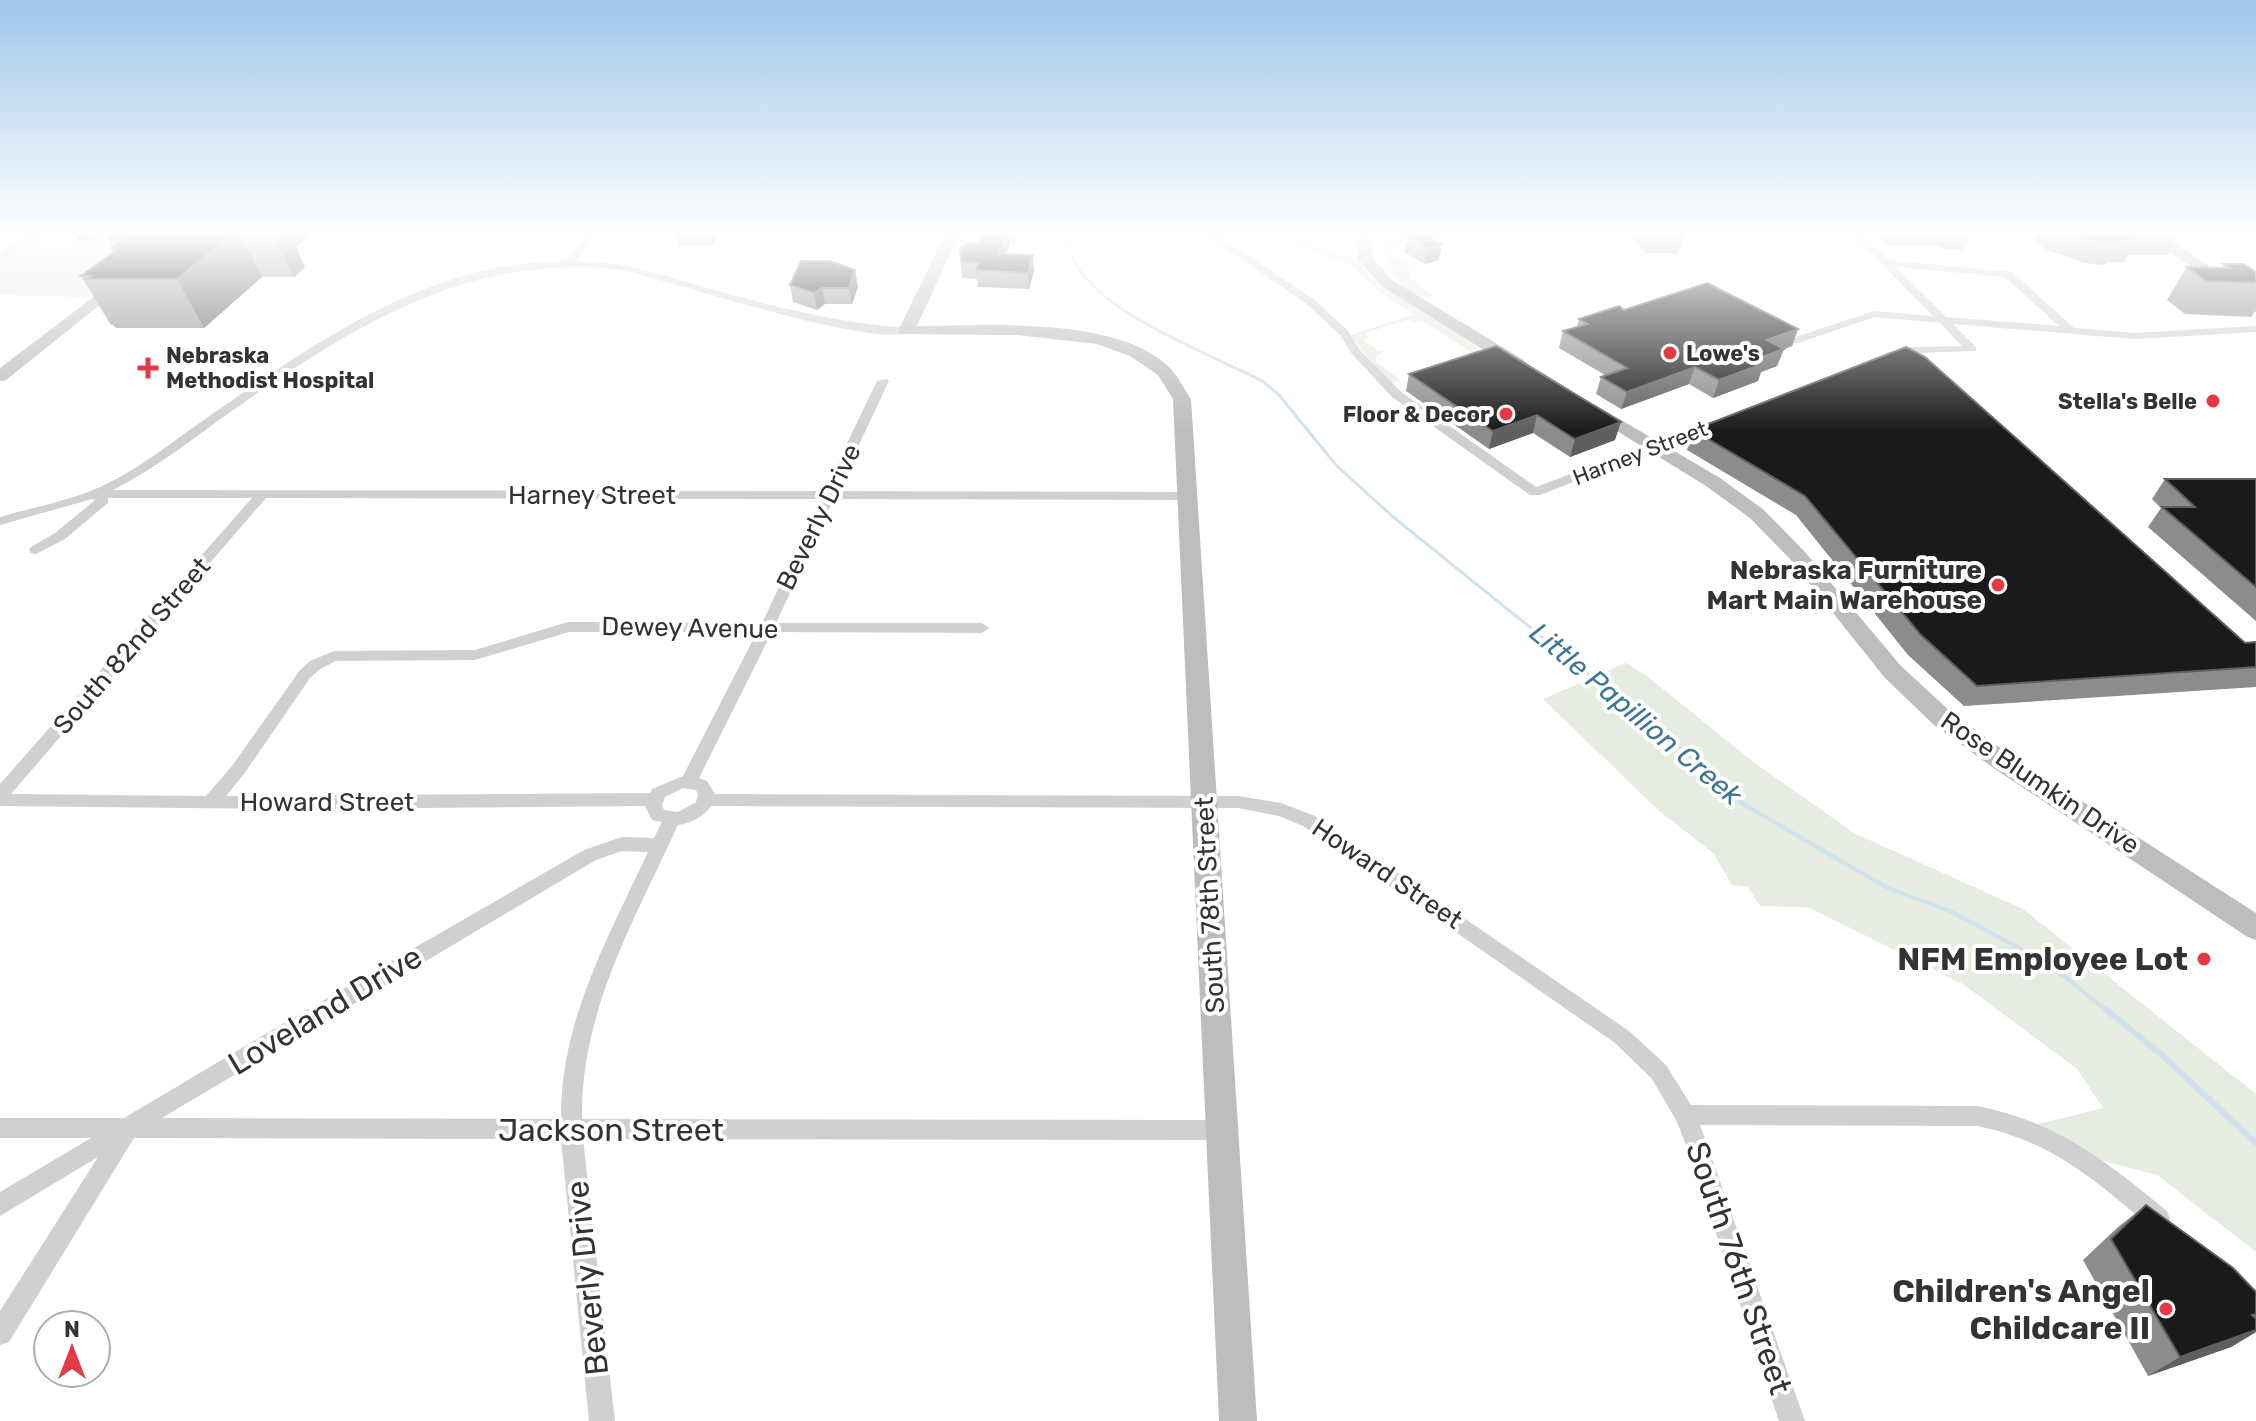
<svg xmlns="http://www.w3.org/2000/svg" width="2256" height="1421" font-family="Rubik,sans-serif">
  <rect width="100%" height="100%" fill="#fff"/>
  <g fill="#e6ecdf">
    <polygon points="43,232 65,232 49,235 39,242 44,246 64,245 68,256 68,245 109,238 111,244 172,232 87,297 0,295 0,260"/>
    <polygon points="1255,232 1283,241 1295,239 1340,256 1356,258 1375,282 1394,296 1376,282 1359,259 1391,291 1483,350 1461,337 1481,351 1466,354 1470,351 1422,321 1416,323 1409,319 1365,333 1369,338 1363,340 1379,351 1387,350 1377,355 1375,361 1401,381 1389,383 1350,335 1415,314 1390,300 1349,264"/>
    <path d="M1381 232H1386C1383 247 1386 261 1396 274L1386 252 1387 232H1408L1425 242H1405L1389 247 1393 255 1410 264 1403 269 1414 267 1408 271 1411 279 1434 296C1404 302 1383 266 1381 232Z"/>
    <polygon points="1626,663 1647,676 1752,761 1854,833 2023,909 2256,1094 2256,1252 2157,1175 2099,1160 2038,1124 2103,1108 2077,1069 1963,984 1808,907 1760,906 1748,887 1732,885 1713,853 1658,810 1543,699"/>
  </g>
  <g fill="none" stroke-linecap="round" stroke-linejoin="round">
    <path stroke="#cfe2ee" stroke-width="3" d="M1068 232C1070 240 1071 249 1073 257 1093 312 1214 355 1264 382L1279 395 1336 465 1392 516 1604 687"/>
    <polyline stroke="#cfe2ee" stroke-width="4" points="1601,685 1640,713 1743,804 1886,887 1952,912 2025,951 2069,980 2106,1010"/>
    <polyline stroke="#cfe2ee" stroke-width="6" points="2104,1008 2162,1055 2256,1143"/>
    <g fill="#d0d0d0" fill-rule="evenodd">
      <polygon points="32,232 43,232 0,260 0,253"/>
      <path d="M588 232H598L576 261C627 261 671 278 719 291 781 309 842 323 906 328L911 331C881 351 674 282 629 272 613 268 597 267 581 267 440 266 330 342 219 420 185 445 151 471 113 490L824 491 877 381 887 379 889 381 837 491 1189 492 1196 496 1189 500 834 499 776 623H982L989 628 982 633 772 632 699 778 707 781 715 794 1238 796 1281 803 1315 816 1629 1031 1666 1065 1691 1105 1977 1106C2056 1121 2106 1161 2167 1211L2170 1219 2167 1227 2159 1230 2151 1227C2094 1180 2052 1141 1977 1126L1700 1125 1805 1421H1779L1687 1147 1676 1120 1652 1079 1615 1043 1303 826 1279 816 1238 808 711 806C705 816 689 824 678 825 635 919 580 1012 582 1119L1222 1120 1230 1123 1233 1130 1230 1137 1222 1140 583 1139 615 1421H589L561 1139 134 1138 9 1342 0 1345V1311L98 1157 0 1216V1192L91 1138H0V1118H124L277 1027 584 850 622 837 654 838 662 822 652 820 645 806 292 809 0 806V784L252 498H108V503L65 539 36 554 31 553 29 550 31 547 55 533 95 500 92 499 0 525V517C30 508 64 502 93 490 135 473 173 441 211 415 315 342 433 260 566 261ZM266 498 821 499 762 623 568 622 475 650 334 651 310 661 300 670 232 766 206 796 11 794ZM569 632H757L683 776 652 789 650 793 226 796 244 774 310 678 320 669 336 661 475 660ZM683 788 696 790 698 795 696 802 678 812 664 810 662 805 665 797ZM622 851 648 852C608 938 560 1021 561 1119L162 1118 596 860Z"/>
      <polygon points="1202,232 1213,232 1316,301 1348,331 1360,350 1400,391 1536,487 1709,422 1717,422 1719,425 1540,495 1530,495 1392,397 1352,354 1340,335 1308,305"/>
      <path d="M1850 232H1860L1889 260 2012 272 2074 328 2134 333 2256 326V332L2134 339 1953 324 1976 347V351L1910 353 1886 357V353L1910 347 1962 346 1940 323 1875 317 1798 343H1790V339L1874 311 1933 316ZM1896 267 2005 277 2059 326 1946 317Z"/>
    </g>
    <g fill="#bdbdbd" fill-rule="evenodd">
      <path d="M946 232H960L917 326C985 326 1118 315 1170 368 1178 376 1184 389 1191 399L1257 1421H1219L1173 399 1158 375 1130 356 1097 344 1017 335 900 334 898 331Z"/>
      <polygon points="1356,232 1370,232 1373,258 1392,280 1524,360 1527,364 1524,368 1512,368 1382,286 1358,259"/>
      <polygon points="121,276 129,281 126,284 6,380 0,381 0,368"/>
      <polygon points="1594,404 1720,478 1764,510 1804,551 1901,666 1952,713 2013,757 2256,913 2256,940 2246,936 1995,769 1934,725 1885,678 1790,559 1750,518 1706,486 1588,413 1585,409"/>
    </g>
    <polygon fill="#ababab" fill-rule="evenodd" points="2142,232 2160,232 2256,299 2256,312"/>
  </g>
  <g fill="#8c8c8c">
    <polygon points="73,232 312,232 296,247 305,267 294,277 262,277 204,328 116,328 113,325 111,325 81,276 113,252 111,248 118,242 111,244 106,236 79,242"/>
    <polygon points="980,232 1016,232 1015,243 1010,243 1006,254 1034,271 1029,289 978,287 977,279 962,278 960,249 978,243"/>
    <polygon points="1421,232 1439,260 1425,264 1404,252 1407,236"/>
    <polygon points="1629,232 1679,232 1683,237 1678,253 1645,253"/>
    <polygon points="1874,232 1968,232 1970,234 1962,250 1944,250 1939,245 1888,245"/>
    <polygon points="2040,232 2176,232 2180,234 2167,255 2128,255 2124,262 2107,262 2105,265 2084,263 2047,250 2035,240"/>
    <polygon points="719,233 712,246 679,246 676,235"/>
    <polygon points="2224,264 2256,272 2256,310 2251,317 2185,314 2167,300 2187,267 2222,268"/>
    <polygon points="790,285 858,287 852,304 825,304 817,310 793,302"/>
    <polygon points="1624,310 1798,329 1792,346 1784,349 1777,366 1761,372 1758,381 1713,398 1689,384 1621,409 1596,394 1601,377 1605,375 1559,348 1563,331 1577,327 1579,319"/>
    <polygon points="1409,374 1615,440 1570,457 1533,433 1489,449 1406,391"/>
    <polygon points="1693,430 2245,643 2256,642 2256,687 1964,706 1908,655 1796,515 1687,450"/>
    <polygon points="2165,479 2256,479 2256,621 2148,527 2161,508 2152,499"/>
    <polygon points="2146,1205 2256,1292 2256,1332 2231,1347 2148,1376 2083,1260 2118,1227"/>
  </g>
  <g fill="#5f5f5f">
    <polygon points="73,232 143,232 145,237 111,244 106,236 79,242"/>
    <polygon points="236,232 239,232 262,277 204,328 177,279"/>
    <polygon points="272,232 312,232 296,247 305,267 294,277"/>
    <polygon points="711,232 719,232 719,233 712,246 709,235"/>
    <polygon points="1008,232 1010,232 1010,243 1001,270 999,254"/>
    <polygon points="1442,244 1439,260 1425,264 1428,248"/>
    <polygon points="1033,255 1034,271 1029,289 1028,273"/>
    <polygon points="855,270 858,287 852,304 849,288"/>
    <polygon points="822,288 825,304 817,310 814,293"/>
    <polygon points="1798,329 1792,346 1761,357 1767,340"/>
    <polygon points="1784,349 1777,366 1761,372 1758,381 1713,398 1719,380 1756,359"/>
    <polygon points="1695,367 1689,384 1621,409 1627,392"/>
    <polygon points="1537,415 1533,433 1489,449 1493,431"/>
    <polygon points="1621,422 1615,440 1570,457 1575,439"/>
    <polygon points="2256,1330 2256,1332 2231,1347 2148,1376 2180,1357"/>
  </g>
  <g fill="#1a1a1a" stroke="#5f5f5f" stroke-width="2">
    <polygon points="133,232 236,232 177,279 86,279 91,276 81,276 119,248 111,248"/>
    <polygon points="678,232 711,232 709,235 676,235"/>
    <polygon points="980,232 1008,232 999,254 1033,255 1028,273 976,270 979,263 961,262 960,249 968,243 978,243"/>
    <polygon points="1421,232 1442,244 1428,248 1407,236"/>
    <polygon points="1646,232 1679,232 1683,237 1650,237"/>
    <polygon points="1949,232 1968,232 1970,234 1952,234"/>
    <polygon points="2067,232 2176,232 2180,234 2127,234 2136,240 2112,241 2117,244 2096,242"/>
    <polygon points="801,261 830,261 855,270 849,288 822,288 814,293 790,285"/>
    <polygon points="2224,264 2244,264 2256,272 2256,283 2206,281 2187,267 2230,268"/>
    <polygon points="1707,283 1798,329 1767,340 1784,349 1756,359 1765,363 1719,380 1695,367 1627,392 1601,377 1627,368 1563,331 1588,324 1579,319 1619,306 1624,310"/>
    <polygon points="1496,346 1621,422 1575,439 1537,415 1493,431 1409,374"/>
    <polygon points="1906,347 1925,357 2245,643 2256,642 2256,667 1977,686 1920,634 1805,496 1693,430"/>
    <polygon points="2165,479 2256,479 2256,587 2162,507 2195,507"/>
    <polygon points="2146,1205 2233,1268 2256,1292 2256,1314 2252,1315 2256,1319 2256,1330 2180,1357 2111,1239"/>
  </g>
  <linearGradient id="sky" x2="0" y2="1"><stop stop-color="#9ec6ea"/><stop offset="0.54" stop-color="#fff"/><stop offset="1" stop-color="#fff" stop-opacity="0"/></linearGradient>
  <rect width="2256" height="431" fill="url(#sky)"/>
  <g fill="#e63946" stroke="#fff" stroke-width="3">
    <circle cx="1670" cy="353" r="8"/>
    <path d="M144 356h8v8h8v8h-8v8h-8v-8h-8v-8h8z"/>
    <circle cx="2213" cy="401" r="8"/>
    <circle cx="1506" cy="414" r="8"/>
    <circle cx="1998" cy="585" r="8"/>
    <circle cx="2204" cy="959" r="8"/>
    <circle cx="2166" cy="1309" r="8"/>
  </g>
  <g text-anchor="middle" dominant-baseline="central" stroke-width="8" stroke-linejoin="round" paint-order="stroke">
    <g font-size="22" font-weight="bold" fill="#333" stroke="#fff" text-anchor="start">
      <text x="1686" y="353">Lowe's</text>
      <text x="166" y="355">Nebraska<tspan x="166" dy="25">Methodist Hospital</tspan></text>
      <text x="2197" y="401" text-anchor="end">Stella's Belle</text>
      <text x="1490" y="414" text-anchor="end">Floor &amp; Decor</text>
    </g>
    <g font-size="22" fill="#333" stroke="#fff">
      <text transform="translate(1640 453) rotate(-21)">Harney Street</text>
    </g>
    <g font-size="26" fill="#333" stroke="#fff">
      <text x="592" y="495">Harney Street</text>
      <text transform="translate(819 517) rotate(-64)">Beverly Drive</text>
      <text transform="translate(690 628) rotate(1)">Dewey Avenue</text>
      <text transform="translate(132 646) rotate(-49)">South 82nd Street</text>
      <text transform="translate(2040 783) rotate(34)">Rose Blumkin Drive</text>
      <text x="327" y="802">Howard Street</text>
      <text transform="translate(1387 874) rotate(34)">Howard Street</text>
      <text transform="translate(1210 905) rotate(-93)">South 78th Street</text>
    </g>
    <g font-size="26" font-weight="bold" fill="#333" stroke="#fff" text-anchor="end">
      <text x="1982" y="570">Nebraska Furniture<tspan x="1982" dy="30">Mart Main Warehouse</tspan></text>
    </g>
    <g font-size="28" font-style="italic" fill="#3f7597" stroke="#fff">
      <text transform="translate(1636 714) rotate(40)">Little Papillion Creek</text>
    </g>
    <g font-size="32" font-weight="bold" fill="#333" stroke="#fff" text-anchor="end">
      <text x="2188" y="959">NFM Employee Lot</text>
      <text x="2150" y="1291">Children's Angel<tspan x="2150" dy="37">Childcare II</tspan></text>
    </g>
    <g font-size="32" fill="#333" stroke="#fff">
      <text transform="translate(325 1010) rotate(-31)">Loveland Drive</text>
      <text x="611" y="1130">Jackson Street</text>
      <text transform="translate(1739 1268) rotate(71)">South 76th Street</text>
      <text transform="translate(587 1278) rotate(-96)">Beverly Drive</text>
    </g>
  </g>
  <g transform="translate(72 1349)"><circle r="38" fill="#ffffff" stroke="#adadad" stroke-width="2"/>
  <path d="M0-6L14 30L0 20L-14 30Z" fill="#e63946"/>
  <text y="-12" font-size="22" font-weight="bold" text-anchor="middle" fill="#333333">N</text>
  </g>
</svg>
